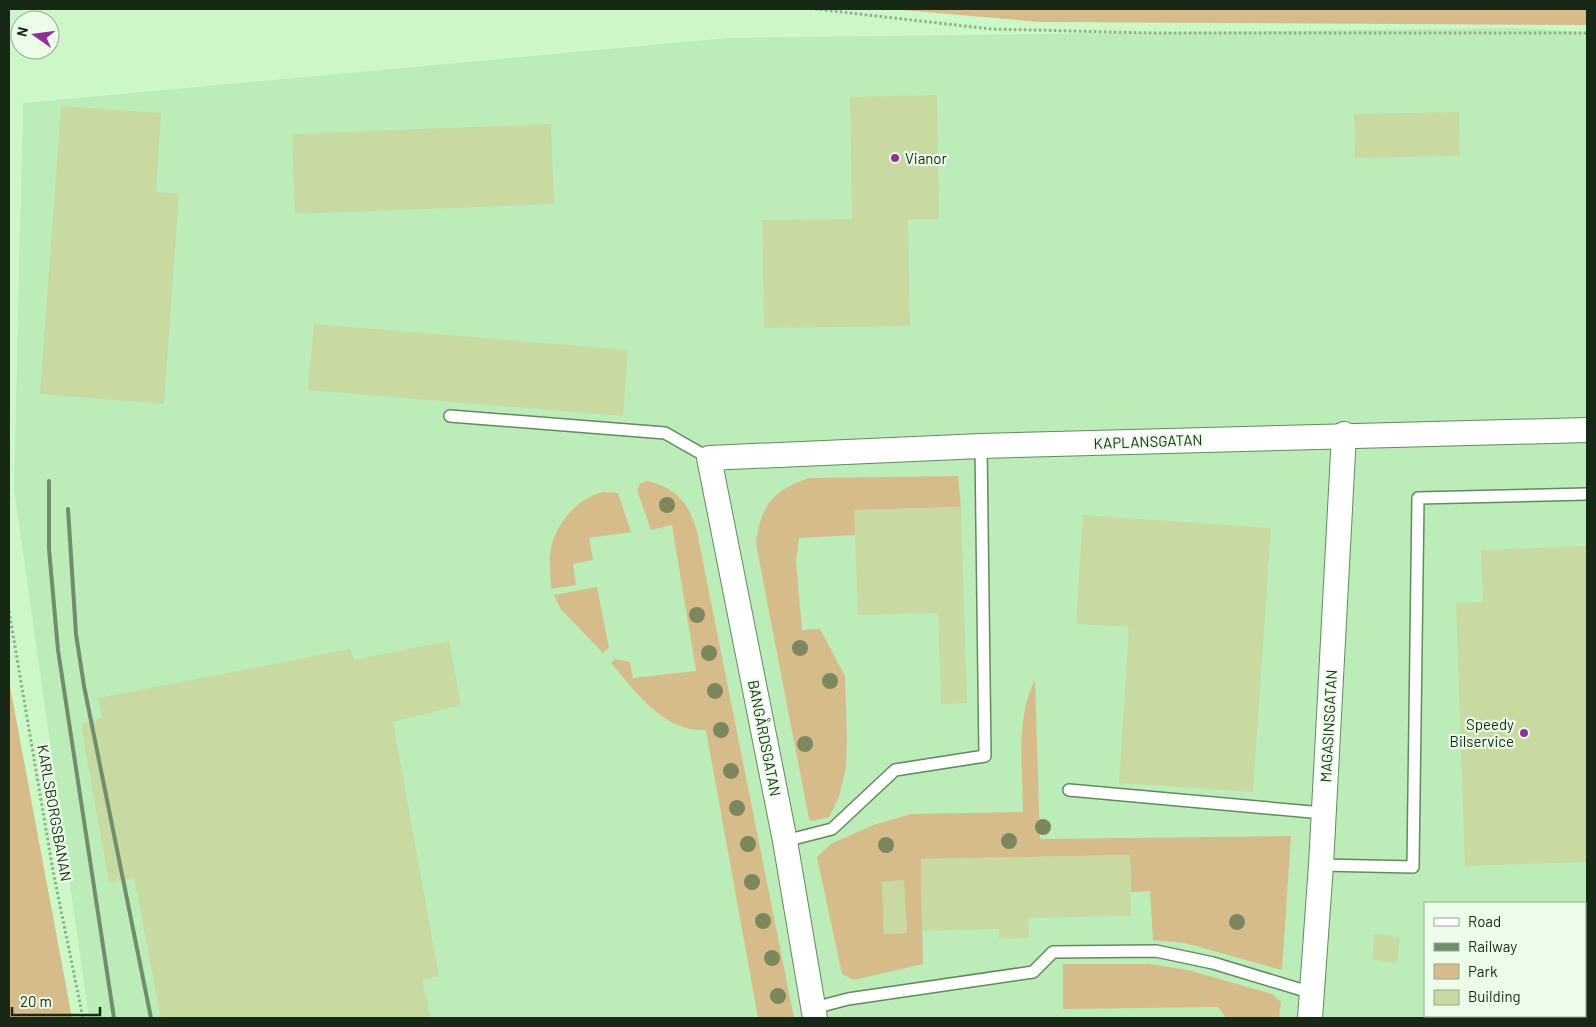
<svg xmlns="http://www.w3.org/2000/svg" width="1596" height="1027" font-family="Barlow,sans-serif">
  <rect width="100%" height="100%" fill="#ccf8c7"/>
  <path fill="#bcedb8" fill-rule="evenodd" d="M1513 28 1587 32V1018H89L14 489 23 103 727 38ZM1425 903H1585V1016H1425Z"/>
  <g fill="#d6bc8b" fill-rule="evenodd">
    <polygon points="891,9 1587,9 1587,25 1040,22"/>
    <path d="M958 476 961 507 855 510V535L799 538 796 561 802 630 820 629 845 676 847 740 846 767 839 797 829 817 812 821 809 819 756 544C760 506 773 490 809 478Z"/>
    <path d="M647 481C677 488 689 503 697 532L794 1018H758L706 730C663 732 637 693 611 663L615 659 630 662 633 678 696 671 672 525 651 530 637 490 640 484Z"/>
    <path d="M603 492 618 493 631 532 589 538 593 560 573 564 576 585 551 589C551 577 549 566 550 554 553 526 577 498 603 492Z"/>
    <polygon points="597,587 609,648 603,653 560,608 554,595"/>
    <path d="M1035 680 1040 839 1291 836 1282 970 1185 943 1153 940 1150 891 1131 892 1130 855 921 859 923 964 854 980 842 974 817 857 831 844 873 825 911 814 1023 812C1023 770 1015 718 1035 680ZM904 881 906 933 884 934 882 882Z"/>
    <polygon points="9,681 72,1018 9,1018"/>
    <polygon points="1063,964 1150,964 1188,970 1272,994 1281,1002 1279,1018 1226,1018 1218,1007 1063,1009"/>
  </g>
  <g fill="#c8daa1">
    <polygon points="937,95 939,219 908,219 910,326 764,328 762,220 852,219 850,97"/>
    <polygon points="61,106 161,113 156,192 179,194 164,404 40,394"/>
    <polygon points="1459,112 1460,156 1355,158 1354,114"/>
    <polygon points="551,124 554,204 295,214 292,134"/>
    <polygon points="314,324 628,350 623,416 308,390"/>
    <polygon points="961,507 967,703 941,704 938,613 858,615 854,510"/>
    <polygon points="1083,515 1271,528 1253,792 1119,783 1129,627 1076,624"/>
    <polygon points="1587,546 1587,862 1465,866 1456,603 1483,602 1481,550"/>
    <polygon points="449,641 461,705 393,722 439,976 422,980 431,1018 161,1018 134,878 109,883 81,724 102,718 98,698 350,649 354,660"/>
    <polygon points="1130,855 1131,916 1028,918 1029,938 999,939 999,929 922,931 921,859"/>
    <polygon points="904,880 907,933 884,934 882,882"/>
    <polygon points="1375,934 1400,937 1397,963 1372,960"/>
  </g>
  <g fill="none" stroke-linecap="round" stroke-linejoin="round">
    <g stroke="#628a5f" stroke-width="14">
      <g id="lane">
        <polyline points="450,416 665,433 709,458"/>
        <polyline points="1069,790 1323,813"/>
        <polyline points="785,841 832,829 895,770 985,756 981,446"/>
        <polyline points="1321,865 1413,867 1418,498 1587,494"/>
        <polyline points="814,1008 848,999 1033,972 1053,952 1156,951 1213,963 1312,993"/>
      </g>
    </g>
    <g stroke="#628a5f" stroke-width="26">
      <g id="street">
        <polyline points="815,1018 785,841 709,458 981,446 1587,430"/>
        <polyline points="1310,1018 1321,865 1344,434"/>
      </g>
    </g>
    <g stroke="#8eb18b" stroke-width="3" stroke-dasharray="2.5 2.5" stroke-linecap="butt">
      <polyline points="815,9 991,29 1153,33 1587,33"/>
      <polyline points="9,611 53,871 83,1018"/>
    </g>
    <use href="#lane" stroke="#fff" stroke-width="11"/>
    <use href="#street" stroke="#fff" stroke-width="24"/>
    <g stroke="#708e6d" stroke-width="4">
      <polyline points="49,481 49,549 58,650 114,1018"/>
      <polyline points="68,509 76,634 84,686 151,1018"/>
    </g>
  </g>
  <g fill="#7c875d">
    <circle cx="667" cy="505" r="8"/>
    <circle cx="697" cy="615" r="8"/>
    <circle cx="800" cy="648" r="8"/>
    <circle cx="709" cy="653" r="8"/>
    <circle cx="830" cy="681" r="8"/>
    <circle cx="715" cy="691" r="8"/>
    <circle cx="721" cy="730" r="8"/>
    <circle cx="805" cy="744" r="8"/>
    <circle cx="731" cy="771" r="8"/>
    <circle cx="737" cy="808" r="8"/>
    <circle cx="1043" cy="827" r="8"/>
    <circle cx="1009" cy="841" r="8"/>
    <circle cx="748" cy="844" r="8"/>
    <circle cx="886" cy="845" r="8"/>
    <circle cx="752" cy="882" r="8"/>
    <circle cx="763" cy="921" r="8"/>
    <circle cx="1237" cy="922" r="8"/>
    <circle cx="772" cy="958" r="8"/>
    <circle cx="778" cy="996" r="8"/>
  </g>
  <g fill="#8f319b" stroke="#ebfde9" stroke-width="2">
    <circle cx="895" cy="158" r="5"/>
    <circle cx="1524" cy="733" r="5"/>
  </g>
  <g text-anchor="middle" dominant-baseline="central" stroke-width="4.5" stroke-linejoin="round" paint-order="stroke">
    <g font-size="15" fill="#172816" stroke="#ebfde9" text-anchor="start">
      <text x="905" y="158">Vianor</text>
      <text x="1514" y="724" text-anchor="end">Speedy<tspan x="1514" dy="17">Bilservice</tspan></text>
    </g>
    <g font-size="15" fill="#172816" stroke="#ebfde9">
      <text transform="translate(1148 441) rotate(-2)">KAPLANSGATAN</text>
      <text transform="translate(1328 726) rotate(-87)">MAGASINSGATAN</text>
      <text transform="translate(765 738) rotate(79)">BANGÅRDSGATAN</text>
      <text transform="translate(55 813) rotate(80)">KARLSBORGSBANAN</text>
    </g>
  </g>
  <rect width="1596" height="1027" fill="none" stroke="#172816" stroke-width="20"/>
  <rect x="1424" y="902" width="162" height="115" fill="#ebfde9" stroke="#96a895"/>
  <rect x="1434" y="918" width="25" height="8" fill="#ffffff" stroke="#96a895"/>
  <text x="1468" y="927" font-size="15" fill="#172816">Road</text>
  <rect x="1434" y="943" width="25" height="8" fill="#708e6d" stroke="#96a895"/>
  <text x="1468" y="952" font-size="15" fill="#172816">Railway</text>
  <rect x="1434" y="964" width="25" height="15" fill="#d6bc8b" stroke="#96a895"/>
  <text x="1468" y="977" font-size="15" fill="#172816">Park</text>
  <rect x="1434" y="990" width="25" height="15" fill="#c8daa1" stroke="#96a895"/>
  <text x="1468" y="1002" font-size="15" fill="#172816">Building</text>
  <g transform="translate(35 35) rotate(284)"><circle r="24" fill="#ebfde9" stroke="#96a895"/>
  <path d="M0-4L9 19L0 12L-9 19Z" fill="#8f319b"/>
  <text y="-8" font-size="14" font-weight="bold" text-anchor="middle" fill="#172816">N</text>
  </g>
  <path d="M12 1007v8h88v-8" fill="none" stroke="#172816" stroke-width="2.5"/>
  <text x="20" y="1007" font-size="15" fill="#172816" stroke="#ebfde9" stroke-width="4" paint-order="stroke">20 m</text>
</svg>
